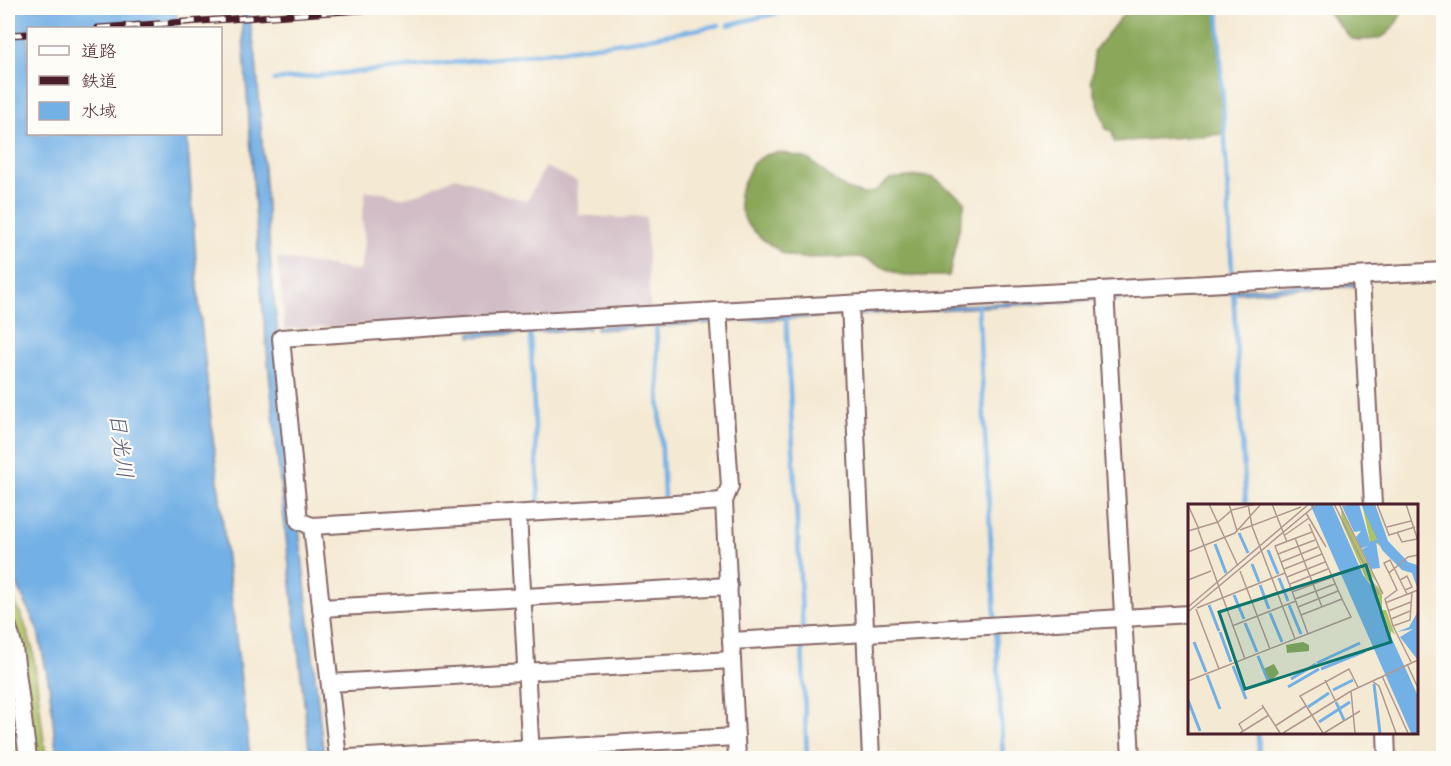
<svg xmlns="http://www.w3.org/2000/svg" width="1451" height="766" font-family="'Indie Flower','Klee One',sans-serif">
  <rect width="100%" height="100%" fill="#fdfcf7"/>
  <filter id="ink" filterUnits="userSpaceOnUse"><feTurbulence type="fractalNoise" baseFrequency=".0167" numOctaves="2"/><feDisplacementMap in="SourceGraphic" scale="12" xChannelSelector="R" yChannelSelector="G"/><feConvolveMatrix kernelMatrix="1 2 1 2 8 2 1 2 1" color-interpolation-filters="sRGB"/></filter>
  <filter id="wash" filterUnits="userSpaceOnUse"><feTurbulence type="fractalNoise" baseFrequency=".008" numOctaves="4" result="noise"/><feDisplacementMap in="SourceGraphic" scale="24" xChannelSelector="R" yChannelSelector="G"/><feGaussianBlur stdDeviation="1.35" result="paint"/><feColorMatrix in="noise" values="0 0 0 0 0 0 0 0 0 0 0 0 0 0 0 0 0 1.4 0 .05"/><feComposite in="paint" operator="in"/></filter>
  <g filter="url(#wash)">
    <rect width="100%" height="100%" fill="#f4e9d3"/>
    <polygon fill="#d2bdc6" points="545,167 577,181 578,215 617,218 646,217 650,310 285,329 277,258 360,271 365,241 362,218 366,191 382,192 399,198 421,193 455,177 470,181 495,192 527,201"/>
    <g fill="#adc165" stroke="#7c7048" stroke-width="1.5">
      <polygon points="8,587 23,619 33,650 46,758 32,758 11,622 8,614"/>
      <polygon points="8,643 23,758 8,758"/>
    </g>
    <g fill="#8aa75a" stroke="#6a6342" stroke-width="1.5">
      <polygon points="1132,8 1218,8 1225,134 1114,142 1112,131 1106,129 1091,81 1094,62 1093,52 1125,12"/>
      <path d="M1325 8H1404C1392 35 1383 43 1351 39Z"/>
      <polygon points="779,152 808,159 835,181 847,189 863,194 874,192 890,179 919,176 934,178 965,201 949,276 903,276 860,257 798,258 784,254 762,239 747,224 740,208 739,194 752,164 765,155"/>
    </g>
    <g fill="#73b0e5" stroke="#5e6888" stroke-width="1.5">
      <polygon points="8,8 176,8 178,28 28,28 28,134 187,134 199,302 212,429 250,758 57,758 49,684 38,631 8,564 8,357 10,344 8,314"/>
      <polygon points="241,8 251,8 250,21 256,57 272,281 324,758 310,758 278,464 260,279"/>
      <polygon points="1357,282 1357,286 1112,300 1112,296"/>
      <polygon points="1101,297 1102,300 855,315 855,311"/>
      <polygon points="843,312 843,316 723,322 723,318"/>
      <polygon points="715,318 715,323 596,330 596,326"/>
      <polygon points="589,325 589,329 470,337 470,332"/>
    </g>
    <g fill="none" stroke-linecap="round" stroke-linejoin="round">
      <g stroke="#73b0e5" stroke-width="4.5">
        <polyline points="1218,8 1232,273"/>
        <polyline points="728,25 797,8"/>
        <path d="M274 80C423 65 572 55 719 25"/>
        <polyline points="1233,289 1246,505"/>
        <polyline points="978,306 995,619"/>
        <polyline points="786,317 803,633"/>
        <polyline points="656,324 664,496"/>
        <polyline points="530,331 539,503"/>
        <polyline points="996,631 1003,758"/>
        <polyline points="802,644 807,758"/>
        <polyline points="1258,732 1259,758"/>
      </g>
    </g>
  </g>
  <g filter="url(#ink)">
    <g fill="none" stroke-linecap="round" stroke-linejoin="round">
      <g stroke="#866666" stroke-width="20">
        <g id="minor">
          <polyline points="1361,276 1373,505"/>
          <polyline points="1105,290 1131,758"/>
          <polyline points="850,304 871,758"/>
          <polyline points="718,311 730,486 724,501"/>
          <polyline points="518,514 531,758"/>
          <polyline points="312,526 299,521 281,338 465,325 1444,271"/>
          <polyline points="321,608 729,586"/>
          <polyline points="8,627 14,648 28,758"/>
          <polyline points="731,641 1190,614"/>
          <polyline points="330,683 732,660"/>
          <polyline points="1386,732 1387,758"/>
          <polyline points="338,758 312,526 724,501 737,758"/>
          <polyline points="349,758 736,737"/>
        </g>
      </g>
      <use href="#minor" stroke="#fff" stroke-width="16"/>
      <g stroke="#4a1f2b" stroke-width="7">
        <g id="rail">
          <polyline points="98,28 392,8"/>
          <polyline points="8,35 28,34"/>
        </g>
      </g>
      <use href="#rail" stroke="#fdfcf7" stroke-width="4.5" stroke-dasharray="14" stroke-linecap="butt"/>
    </g>
  </g>
  <g text-anchor="middle" dominant-baseline="central" stroke-width="4.5" stroke-linejoin="round" paint-order="stroke">
    <g font-size="22" font-style="italic" fill="#5a5975" stroke="#fdfcf7">
      <text transform="translate(119 446) rotate(83)">日光川</text>
    </g>
  </g>
  <g transform="translate(1188 504)">
    <rect width="230" height="230" fill="#f4e9d3"/>
    <path d="M175 4 189 31 192 42 188 39 178 42 182 37ZM153 5 188 78 171 55 187 82 192 98 187 80 194 87V106H198L207 131 203 127V133L186 83 178 74 154 19Z" fill="#adc165"/>
    <path d="M115 138 121 141V147L99 149 98 141ZM86 160 91 169 81 179 75 165Z" fill="#8aa75a"/>
    <path d="M122 0H144L175 71 186 85 190 104 229 190V229H223ZM171 0 182 38 172 42 168 33 173 27 166 28 154 2ZM173 0H187L200 37 220 58 229 61V83L224 69 214 66 194 46ZM188 38 192 64 183 65 174 45ZM229 109V155L212 133 225 125 209 128 221 123Z" fill="#73b0e5"/>
    <path fill="none" stroke="#73b0e5" stroke-width="3" d="M51 29 60 49M27 40 38 69M172 43 190 37M80 46 90 70M64 60 71 78M91 74 100 97M72 81 81 105M46 91 56 115M21 101 31 127M101 101 113 130M82 109 94 138M57 119 69 148M32 128 43 158M6 138 18 168M70 152 81 179M129 159 172 139M45 162 58 195M133 165 177 147M19 171 32 205M103 175 128 160M186 180 192 229M100 183 131 165M145 186 165 176M0 196 12 227M148 198 156 216M120 203 141 189M131 218 162 198"/>
    <path fill="none" stroke="#b09890" stroke-width="1.5" d="M21 0 50 62M41 0 49 27M60 0 64 22 107 135M84 0 99 38M146 0 191 91M151 0 195 90M189 0 201 31 227 23M218 0 230 37M0 1 11 25M118 9 138 43M121 20 154 95 113 111 87 42 124 28M199 23 223 17M10 25 57 155M52 26 113 3M0 27 30 18 44 6 68 0M209 28 214 38 229 35M97 31 121 14M107 34 134 103M0 48 47 29 73 0M90 50 127 36M93 58 130 43M96 65 134 50M52 67 82 145M201 69 196 59 202 56 219 90M99 73 137 58M0 76 23 67M212 76 219 72 224 83 217 86M102 80 140 65M104 88 144 73M224 88 222 116 205 122 197 95 209 86 201 69 220 53 230 51M107 95 147 80M197 99 230 86M0 103 121 0M110 103 150 87M9 104 97 69M8 105 31 165M200 107 223 98M0 108 129 0M113 111 120 130M203 115 222 107M44 122 108 97M205 122 223 158M219 160 230 184M194 172 220 229M137 176 147 196M0 177 163 113 154 95M185 178 191 182 208 229M163 187 167 229M74 201 92 229M87 222 118 202M55 227 51 220 76 203M52 229 81 211M95 229 163 187 230 156M135 229 112 192 161 165 170 183M136 229 172 207"/>
    <path fill="#0f766e" fill-opacity="0.15" stroke="#0f766e" stroke-width="3" d="M178 61 203 138 57 185 31 108Z"/>
    <rect width="230" height="230" fill="none" stroke="#4a1f2b" stroke-width="3"/>
  </g>
  <rect width="1451" height="766" fill="none" stroke="#fdfcf7" stroke-width="30"/>
  <rect x="27" y="27" width="195" height="108" fill="#fdfcf7" stroke="#b5a4a5" stroke-width="1.5"/>
  <rect x="39" y="46" width="30" height="9" fill="#ffffff" stroke="#b5a4a5" stroke-width="1.5"/>
  <text x="81" y="57" font-size="18" fill="#4a1f2b">道路</text>
  <rect x="39" y="76" width="30" height="9" fill="#4a1f2b" stroke="#b5a4a5" stroke-width="1.5"/>
  <text x="81" y="87" font-size="18" fill="#4a1f2b">鉄道</text>
  <rect x="39" y="102" width="30" height="18" fill="#73b0e5" stroke="#b5a4a5" stroke-width="1.5"/>
  <text x="81" y="117" font-size="18" fill="#4a1f2b">水域</text>
</svg>
